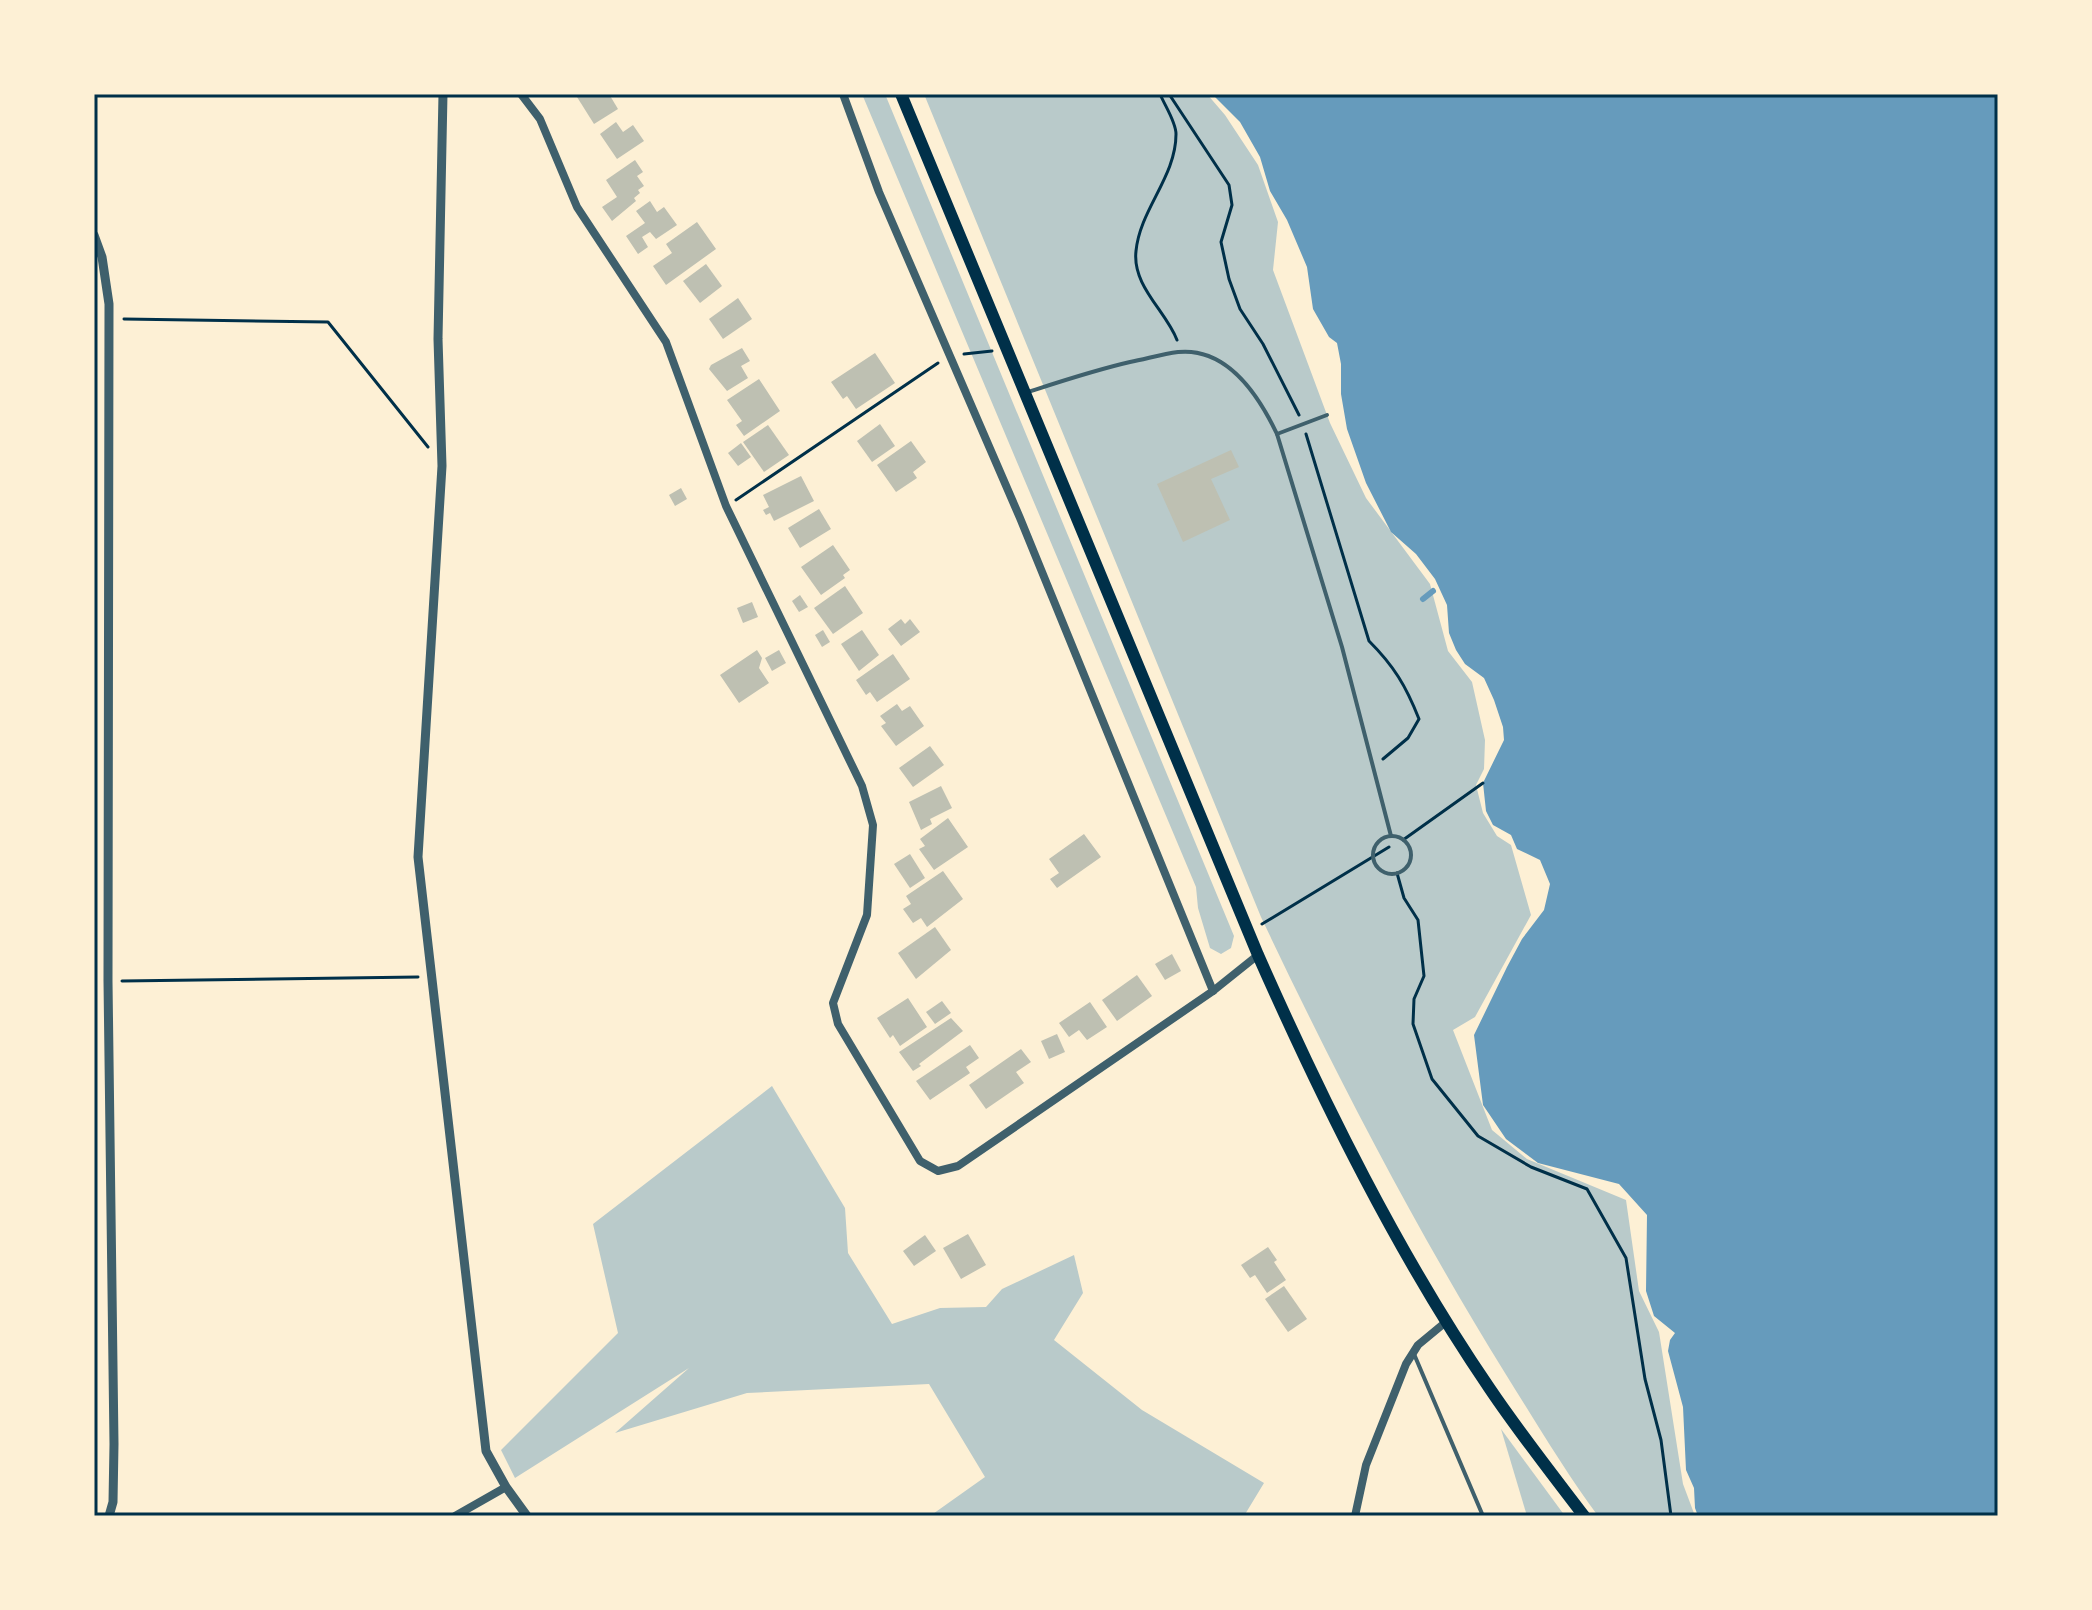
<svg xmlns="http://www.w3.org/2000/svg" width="2092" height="1610" font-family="Raleway,sans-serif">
  <rect width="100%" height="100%" fill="#fdf0d5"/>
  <g fill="#b9caca">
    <polygon points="862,94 885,94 1234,936 1231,948 1221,954 1210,948 1198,908 1196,887"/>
    <path d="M924 94H1207L1225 115 1258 165 1278 222 1273 270 1330 423 1366 498 1430 584 1448 651 1472 682 1485 740 1484 769 1476 785 1483 813 1497 836 1511 845 1531 915 1475 1017 1453 1030 1492 1130 1527 1159 1626 1200 1639 1291 1659 1332 1683 1484 1695 1516H1598C1564 1470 1535 1421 1505 1373 1414 1226 1335 1073 1261 917Z"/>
    <polygon points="772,1086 845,1208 848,1253 892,1324 940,1308 986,1307 1002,1289 1074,1255 1083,1293 1054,1340 1142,1410 1264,1483 1244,1516 930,1516 985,1477 929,1384 747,1393 615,1433 689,1368 515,1478 501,1450 618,1333 593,1224"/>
    <polygon points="1501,1429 1565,1516 1527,1516"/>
  </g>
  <polygon fill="#669bbc" points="1212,94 1998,94 1998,1516 1698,1516 1695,1508 1694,1488 1686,1470 1683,1407 1668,1351 1670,1340 1675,1333 1654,1316 1646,1291 1647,1215 1619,1184 1538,1163 1506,1139 1483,1105 1474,1035 1507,967 1522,939 1544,910 1550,884 1540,860 1517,849 1511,835 1493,825 1486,811 1483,783 1504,740 1503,727 1494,700 1484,678 1465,664 1456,650 1449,633 1447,605 1435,579 1416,554 1391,532 1366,483 1347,429 1341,394 1341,364 1337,343 1329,337 1313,309 1307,267 1287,220 1270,191 1260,157 1240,122"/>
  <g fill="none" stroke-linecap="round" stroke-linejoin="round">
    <polyline stroke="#669bbc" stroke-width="6" points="1423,599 1433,591"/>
  </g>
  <g fill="#bec0b2">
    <polygon points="582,94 609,94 618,109 594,124 577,97"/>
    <polygon points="616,122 623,132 633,125 644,141 617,159 600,134"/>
    <polygon points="635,160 643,172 637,176 644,186 638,190 640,193 634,198 636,201 612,221 602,207 617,197 606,180"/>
    <polygon points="650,201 657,212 664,207 677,225 656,239 650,232 642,237 648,247 638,254 626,236 645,223 636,211"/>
    <polygon points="697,222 716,249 666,285 653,266 672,253 666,244"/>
    <polygon points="706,264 722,286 700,303 683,281"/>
    <polygon points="738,298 752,319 723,339 709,319"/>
    <polygon points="742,348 750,361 741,366 748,378 727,391 709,369 711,365"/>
    <polygon points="875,353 895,383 856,409 847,396 843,399 831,382"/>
    <polygon points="759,379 780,411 744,436 736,425 742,421 727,400"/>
    <polygon points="880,424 895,446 872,462 857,441"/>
    <polygon points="768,425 789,455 764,472 743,442"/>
    <polygon points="911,441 926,462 913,472 917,478 896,492 877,465"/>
    <polygon points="741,443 751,457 738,466 728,453"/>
    <polygon points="1231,450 1239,467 1211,479 1230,520 1183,542 1157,484"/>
    <polygon points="801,476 814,501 774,521 770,513 766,515 763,510 769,507 763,495"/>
    <polygon points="681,488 687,499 675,506 669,495"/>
    <polygon points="819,509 831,529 800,548 788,528"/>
    <polygon points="833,545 850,570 843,575 845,578 821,595 801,567"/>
    <polygon points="845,586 863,613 833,634 814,608"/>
    <polygon points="800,595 808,607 799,612 792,601"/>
    <polygon points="752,602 758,617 743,623 737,608"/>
    <polygon points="901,619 905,624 910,619 920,632 901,646 888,629"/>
    <polygon points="823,630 830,642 822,647 815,635"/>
    <polygon points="862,630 879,655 859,671 841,644"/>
    <polygon points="757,650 762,658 759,668 769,683 739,703 720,675"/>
    <polygon points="779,650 786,663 772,671 765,658"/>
    <polygon points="893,654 910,679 877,702 870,692 866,695 856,680"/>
    <polygon points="897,704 902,711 910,706 924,726 896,746 881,726 886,723 880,716"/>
    <polygon points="930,746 944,765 913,787 899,768"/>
    <polygon points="941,786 952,808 930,819 932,824 921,830 909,802"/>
    <polygon points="948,818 968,847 934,870 919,849 925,846 920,839"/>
    <polygon points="1084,834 1101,857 1057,888 1050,879 1059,873 1049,859"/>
    <polygon points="910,854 925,878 910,888 894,864"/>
    <polygon points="943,871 963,899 927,927 921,918 913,923 903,909 911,904 906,896"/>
    <polygon points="935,927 951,950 916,979 898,953"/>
    <polygon points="1172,954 1181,971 1165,980 1155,964"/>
    <polygon points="1137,975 1152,996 1117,1021 1102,1000"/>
    <polygon points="908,998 927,1027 900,1046 893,1035 890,1038 877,1018"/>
    <polygon points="942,1001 951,1013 935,1024 926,1012"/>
    <polygon points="1090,1002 1107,1027 1087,1040 1079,1030 1069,1037 1059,1023"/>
    <polygon points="951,1018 963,1031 919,1064 921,1066 913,1071 899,1052"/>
    <polygon points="1057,1034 1065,1052 1049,1059 1041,1041"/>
    <polygon points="970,1045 979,1058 966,1067 970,1073 930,1100 916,1081"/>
    <polygon points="1021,1049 1031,1062 1016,1072 1024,1083 986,1109 969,1085"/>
    <polygon points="968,1234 986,1265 961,1279 943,1248"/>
    <polygon points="925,1235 936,1251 914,1266 903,1251"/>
    <polygon points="1268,1247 1277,1260 1274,1262 1286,1280 1267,1293 1255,1275 1250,1278 1241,1265"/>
    <polygon points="1284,1286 1307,1319 1288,1332 1265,1299"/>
  </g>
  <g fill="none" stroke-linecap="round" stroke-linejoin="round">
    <g stroke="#003049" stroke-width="3">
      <path d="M1160 94C1165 106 1176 122 1176 134 1176 177 1140 209 1136 251 1132 286 1166 311 1177 340"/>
      <polyline points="1169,94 1229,185 1232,205 1221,242 1229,279 1240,309 1263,344 1299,415"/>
      <polyline points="124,319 328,322 428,447"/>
      <polyline points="964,354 992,351"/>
      <path d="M1306 434 1369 641C1394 666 1406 686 1419 719L1408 738 1383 759"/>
      <polyline points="736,500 938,363"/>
      <polyline points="1403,840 1483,783"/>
      <polyline points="1397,873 1404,898 1418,920 1424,976 1414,999 1413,1024 1432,1079 1478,1136 1531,1167 1587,1189 1626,1258 1645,1379 1661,1440 1671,1516"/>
      <polyline points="1262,924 1389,847"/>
      <polyline points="122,981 418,977"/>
    </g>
    <g stroke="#3f606c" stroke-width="4">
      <path d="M1028 392C1062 381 1095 370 1130 362 1146 359 1162 354 1178 352 1227 347 1259 396 1277 434L1342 647 1391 836"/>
      <polyline points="1277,434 1327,415"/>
      <circle cx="1392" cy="855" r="19"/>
      <polyline points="1414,1354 1483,1516"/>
    </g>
    <g stroke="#3f606c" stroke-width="8">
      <polyline points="521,94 540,119 577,207 666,342 726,506 862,786 873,825 867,915 833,1003 838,1024 920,1161 938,1171 958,1166 1213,991 1258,955"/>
      <polyline points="843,94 879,192 1020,518 1213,991"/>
      <polyline points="455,1516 506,1487"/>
      <polyline points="1355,1516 1366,1465 1406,1364 1418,1345 1447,1321"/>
    </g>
    <g stroke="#3f606c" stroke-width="9">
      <polyline points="443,94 438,339 442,466 418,857 486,1451 506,1487 527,1516"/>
      <polyline points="94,235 102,257 109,304 108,981 114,1444 113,1502 109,1516"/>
    </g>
    <path stroke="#003049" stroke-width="12" d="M901 94 1258 955C1323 1102 1399 1256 1490 1389 1519 1432 1552 1474 1584 1516"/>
  </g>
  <rect width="2092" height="1610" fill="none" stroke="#fdf0d5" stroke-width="192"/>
  <rect x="96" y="96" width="1900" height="1418" fill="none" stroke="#003049" stroke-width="3"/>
</svg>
